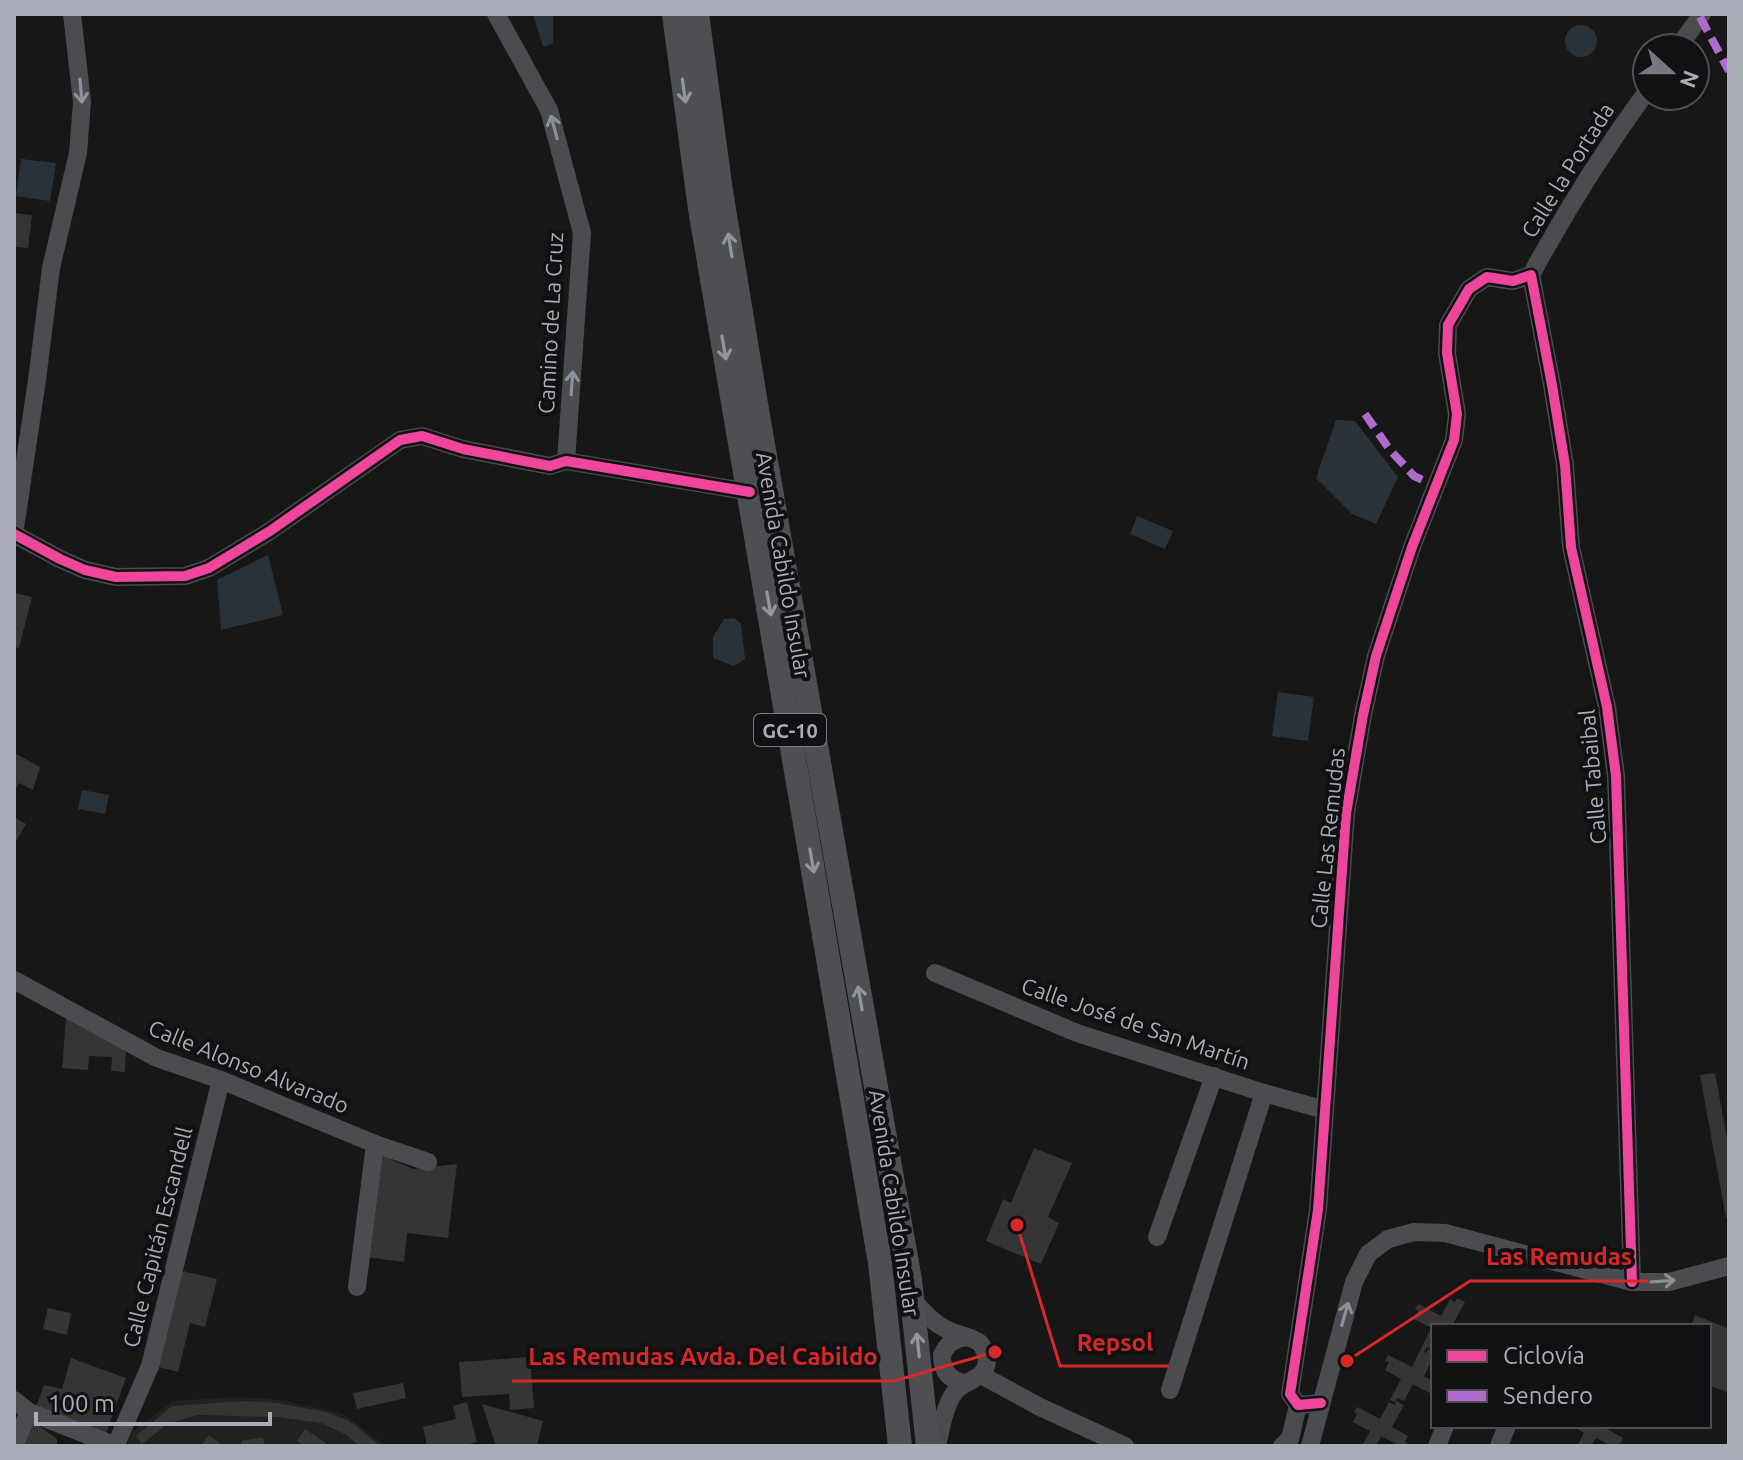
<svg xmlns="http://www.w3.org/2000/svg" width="1743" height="1460" font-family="Ubuntu,sans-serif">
  <rect width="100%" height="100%" fill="#171717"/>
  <polygon fill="#212123" points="239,1397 280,1400 342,1413 387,1446 127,1446 133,1431 173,1401"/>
  <g fill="#2a3239">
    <polygon points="533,14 553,14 553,43 543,47"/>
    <circle cx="1581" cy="41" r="16"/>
    <polygon points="21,159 56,163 50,201 16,196"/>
    <polygon points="1336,420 1355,421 1398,477 1376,524 1352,514 1316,478"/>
    <polygon points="1137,516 1173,531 1165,549 1130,534"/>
    <polygon points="268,555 283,615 221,630 217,580"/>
    <polygon points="734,618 741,624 745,659 734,666 713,658 713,637 724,619"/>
    <polygon points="1278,692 1314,697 1308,741 1272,736"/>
    <polygon points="82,790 109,795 105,814 78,809"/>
  </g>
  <g fill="#353536">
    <polygon points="14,213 32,215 28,248 14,247"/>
    <polygon points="14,593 32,597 19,648 14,647"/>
    <polygon points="14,753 40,767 33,790 19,783 14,792"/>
    <polygon points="14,817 26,824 14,845"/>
    <polygon points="66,1018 126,1050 125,1072 111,1071 112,1057 89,1056 88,1070 62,1068"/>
    <polygon points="1715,1073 1729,1149 1729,1217 1726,1218 1700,1075"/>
    <polygon points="1034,1148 1072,1163 1048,1217 1059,1223 1041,1264 986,1241 1003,1199 1011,1203"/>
    <polygon points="379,1154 413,1169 457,1164 448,1238 407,1233 404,1262 366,1257"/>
    <polygon points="178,1270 217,1279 205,1327 190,1323 178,1372 155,1366"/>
    <polygon points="1457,1298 1465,1302 1452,1326 1433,1326 1433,1350 1427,1347 1424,1352 1426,1353 1428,1349 1433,1352 1433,1358 1424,1376 1433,1381 1433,1395 1413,1384 1404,1401 1397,1398 1395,1402 1390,1400 1401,1379 1385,1370 1389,1362 1385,1361 1388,1355 1412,1367 1431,1328 1414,1319 1418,1311 1415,1309 1418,1304 1441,1316 1450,1299 1455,1302"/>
    <polygon points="48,1308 71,1313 67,1335 43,1329"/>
    <polygon points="1695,1315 1729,1329 1729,1393 1709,1385 1709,1326 1691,1326"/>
    <polygon points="530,1357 534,1408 510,1410 509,1394 462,1397 459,1362"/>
    <polygon points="71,1358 126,1378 106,1433 36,1407 44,1385 62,1389"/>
    <polygon points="403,1383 406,1398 357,1409 353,1393"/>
    <polygon points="244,1401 278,1403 326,1412 349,1421 381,1446 360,1446 345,1434 321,1423 277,1417 198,1415 169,1423 142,1444 136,1436 172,1406"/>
    <polygon points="1396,1401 1404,1405 1392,1427 1408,1436 1405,1442 1411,1446 1400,1446 1381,1436 1376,1446 1362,1446 1370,1431 1353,1422 1357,1414 1354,1412 1357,1407 1380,1419 1389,1402 1395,1405"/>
    <polygon points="467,1402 477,1442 461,1446 427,1446 423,1427 456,1419 453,1406"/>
    <polygon points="482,1404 543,1421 537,1446 496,1446"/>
    <polygon points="30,1419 57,1439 57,1446 18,1446"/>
    <polygon points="1572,1426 1608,1426 1607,1429 1623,1438 1619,1446 1611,1446 1596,1438 1591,1446 1577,1446 1584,1433"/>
    <polygon points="305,1429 326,1443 324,1446 304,1446 297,1441"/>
    <polygon points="209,1435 224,1446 205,1446 202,1444"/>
    <polygon points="263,1437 265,1446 242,1446 241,1441"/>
  </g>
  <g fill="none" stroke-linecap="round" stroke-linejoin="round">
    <g stroke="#4b4c50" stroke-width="18">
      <polyline points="496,14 549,110 582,233 566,461"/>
      <polyline points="1678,48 1702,14"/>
      <polyline points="1531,275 1552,385 1565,465 1571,547 1607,707 1616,776 1632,1282"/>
      <path d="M1531 275C1565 212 1604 150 1647 91"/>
      <polyline points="14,534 60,559 85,570 116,577 185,576 209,568 270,531 400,440 422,436 463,449 550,466 566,461 750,492"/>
      <polyline points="14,535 37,380 51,268 78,153 82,102 72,14"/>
      <polyline points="935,973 1077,1033 1264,1093 1325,1110"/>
      <polyline points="14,980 157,1058 221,1080 375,1144 428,1162"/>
      <polyline points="1157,1237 1214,1076"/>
      <polyline points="357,1287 375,1144"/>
      <path d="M913 1300C923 1311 932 1322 946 1329 956 1335 971 1336 980 1343 984 1348 986 1354 987 1360 987 1381 963 1379 954 1393 944 1408 941 1429 937 1446"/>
      <polyline points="981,1375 1040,1407 1125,1446"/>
      <path d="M965 1383C949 1380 942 1371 942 1355 947 1344 953 1339 966 1337"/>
      <polyline points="1170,1390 1264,1093"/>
      <polyline points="14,1400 29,1412 116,1446"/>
      <polyline points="1321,1403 1298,1405 1290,1394 1318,1210 1346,814 1363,715 1376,656 1412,547 1454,440 1457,414 1447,353 1448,325 1469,289 1487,277 1513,281 1531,275"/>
      <polyline points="14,1445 29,1412"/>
      <polyline points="116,1445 150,1366 221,1080"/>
      <polyline points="1282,1446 1290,1439 1298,1405"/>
      <polyline points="1310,1446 1354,1282 1368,1254 1388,1239 1414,1232 1445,1233 1632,1282 1669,1282 1729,1266"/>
      <polyline points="1437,1446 1445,1426"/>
      <polyline points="1499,1446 1507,1426"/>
    </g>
    <g stroke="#4d4f52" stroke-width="24">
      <polyline points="674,14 700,209 880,1263 900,1446"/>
      <polyline points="697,14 721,191 758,416 910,1280 928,1446"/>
    </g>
    <g stroke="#b06ccc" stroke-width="8" stroke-dasharray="16 8" stroke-linecap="butt">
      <polyline points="1700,17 1729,71"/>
      <polyline points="1365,414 1390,450 1414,476 1436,486"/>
    </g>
    <g stroke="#111113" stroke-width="15">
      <g id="cycleway">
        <polyline points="14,534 60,559 85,570 116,577 185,576 209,568 270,531 400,440 422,436 463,449 550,466 566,461 750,492"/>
        <polyline points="1321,1403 1298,1405 1290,1394 1318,1210 1346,814 1363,715 1376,656 1412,547 1454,440 1457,414 1447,353 1448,325 1469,289 1487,277 1513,281 1531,275 1552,385 1565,465 1571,547 1607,707 1616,776 1632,1282"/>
      </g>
    </g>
    <use href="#cycleway" stroke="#ed469a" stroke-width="10"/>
  </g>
  <defs><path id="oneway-shaft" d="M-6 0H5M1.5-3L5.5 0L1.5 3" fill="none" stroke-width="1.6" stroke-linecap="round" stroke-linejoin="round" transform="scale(2)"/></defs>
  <g stroke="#8c9099">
    <use href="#oneway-shaft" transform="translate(81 91) rotate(85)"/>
    <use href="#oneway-shaft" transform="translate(554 127) rotate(-105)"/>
    <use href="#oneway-shaft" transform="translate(572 383) rotate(-86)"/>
    <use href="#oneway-shaft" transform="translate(1663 1281) rotate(-4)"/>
    <use href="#oneway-shaft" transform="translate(1345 1314) rotate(-74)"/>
  </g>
  <g stroke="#91969e">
    <use href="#oneway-shaft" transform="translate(684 91) rotate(82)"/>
    <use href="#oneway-shaft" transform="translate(730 245) rotate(-99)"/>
    <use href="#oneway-shaft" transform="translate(724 348) rotate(80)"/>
    <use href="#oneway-shaft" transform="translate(769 604) rotate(80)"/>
    <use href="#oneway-shaft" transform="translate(812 861) rotate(80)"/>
    <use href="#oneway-shaft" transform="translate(860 998) rotate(-100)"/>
    <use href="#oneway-shaft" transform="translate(918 1345) rotate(-96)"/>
  </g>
  <g text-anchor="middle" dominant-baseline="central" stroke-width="8" stroke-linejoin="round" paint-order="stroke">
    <rect fill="#111113" stroke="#7b7e86" stroke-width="2" x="754" y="714" width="72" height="32" rx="6"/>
    <g font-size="20" font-weight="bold" fill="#a8adb8">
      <text x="790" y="730">GC-10</text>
    </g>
    <g font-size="22" fill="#a8adb8" stroke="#111113">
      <text transform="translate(1567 170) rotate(-58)">Calle la Portada</text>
      <text transform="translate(550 323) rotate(-87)">Camino de La Cruz</text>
      <text transform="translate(784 565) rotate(80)">Avenida Cabildo Insular</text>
      <text transform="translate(1592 777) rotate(-95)">Calle Tabaibal</text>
      <text transform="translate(1327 838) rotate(-84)">Calle Las Remudas</text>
      <text transform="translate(1136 1023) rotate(19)">Calle José de San Martín</text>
      <text transform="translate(249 1066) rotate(22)">Calle Alonso Alvarado</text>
      <text transform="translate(895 1203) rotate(81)">Avenida Cabildo Insular</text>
      <text transform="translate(157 1237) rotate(-76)">Calle Capitán Escandell</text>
    </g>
  </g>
  <path fill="none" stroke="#d62828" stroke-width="3" d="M1347 1361L1470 1281H1648M1017 1225L1060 1366H1169M995 1352L894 1381H512"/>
  <g fill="#d62828" stroke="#111113" stroke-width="3">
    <circle cx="1347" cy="1361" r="8"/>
    <circle cx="1017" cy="1225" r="8"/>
    <circle cx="995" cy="1352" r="8"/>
  </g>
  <g font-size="24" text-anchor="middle" font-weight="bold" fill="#d62828" stroke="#111113" stroke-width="8" stroke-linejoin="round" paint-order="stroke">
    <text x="1559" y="1265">Las Remudas</text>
    <text x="1115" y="1351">Repsol</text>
    <text x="703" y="1365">Las Remudas Avda. Del Cabildo</text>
  </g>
  <rect width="1743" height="1460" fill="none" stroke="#a8adb8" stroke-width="32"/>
  <rect x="1431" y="1324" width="280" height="104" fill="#111113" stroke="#4d4f55" stroke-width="2"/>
  <rect x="1447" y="1350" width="40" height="12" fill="#ed469a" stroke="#4d4f55" stroke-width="2"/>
  <text x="1503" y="1364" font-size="24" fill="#a8adb8">Ciclovía</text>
  <rect x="1447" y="1390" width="40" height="12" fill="#b06ccc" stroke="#4d4f55" stroke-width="2"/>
  <text x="1503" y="1404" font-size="24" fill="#a8adb8">Sendero</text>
  <g transform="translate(1671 72) rotate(111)"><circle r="38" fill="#111113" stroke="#4d4f55" stroke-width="2"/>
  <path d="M0-6L14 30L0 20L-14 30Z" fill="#757880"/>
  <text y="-12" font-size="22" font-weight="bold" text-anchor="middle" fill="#a8adb8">N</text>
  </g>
  <path d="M36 1412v12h234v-12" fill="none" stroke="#a8adb8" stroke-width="4"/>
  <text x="48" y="1412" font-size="24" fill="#a8adb8" stroke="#111113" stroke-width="6" paint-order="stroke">100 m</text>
</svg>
